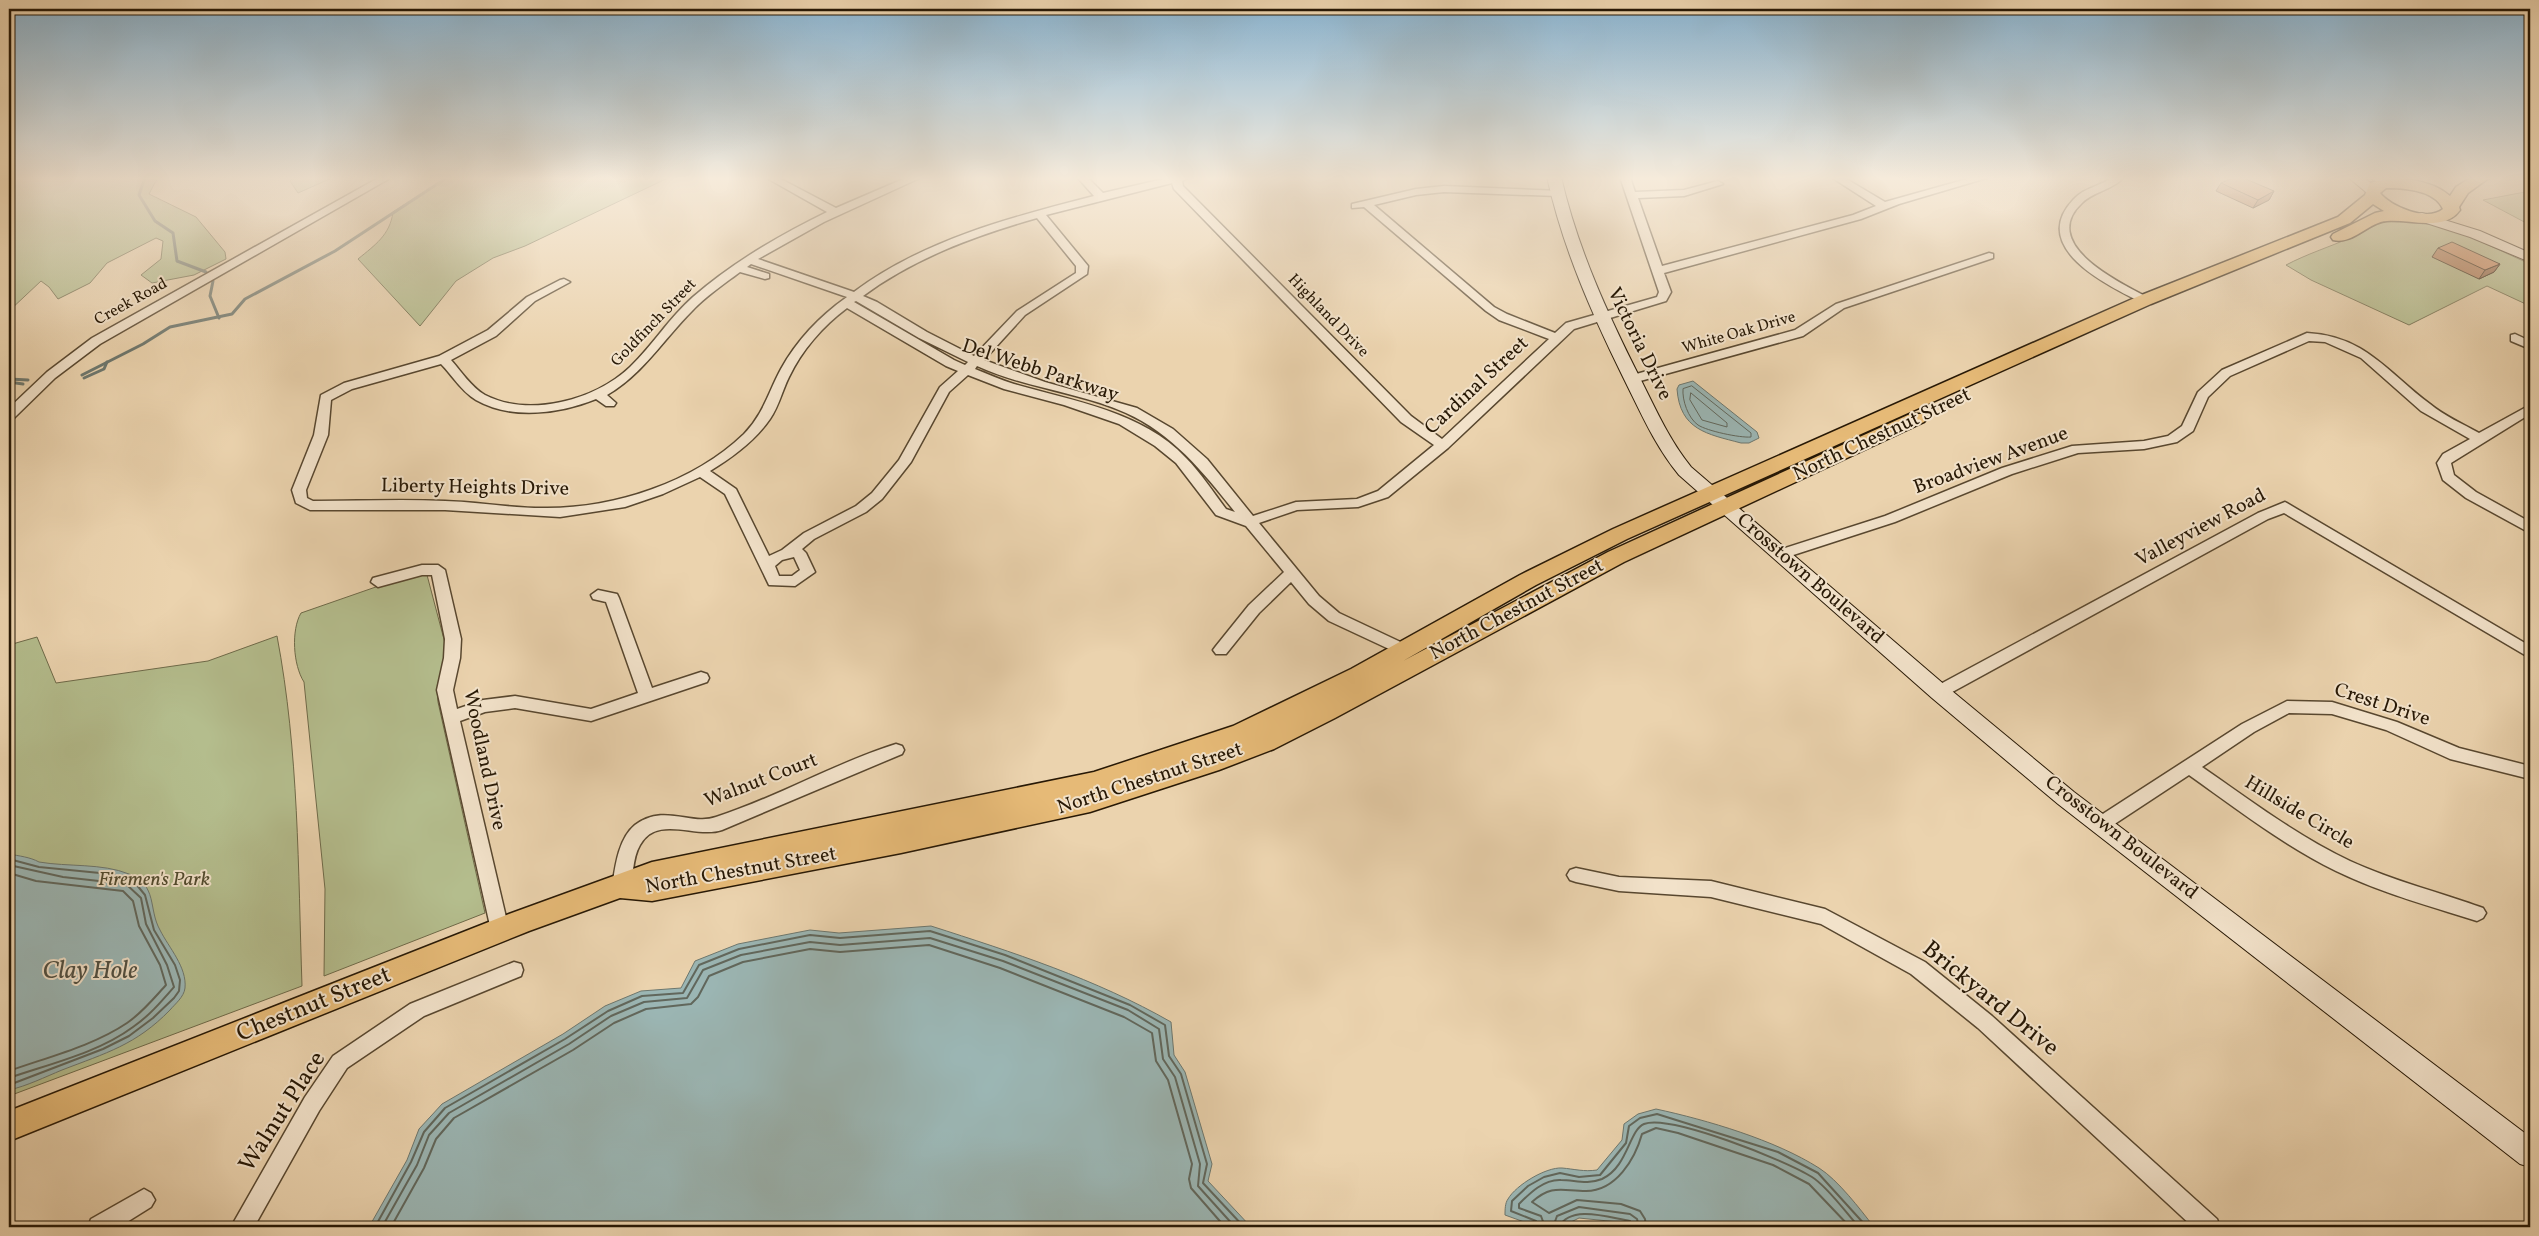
<svg xmlns="http://www.w3.org/2000/svg" width="2539" height="1236" font-family="Vollkorn,serif">
  <rect width="100%" height="100%" fill="#ebd3ae"/>
  <filter id="stains"><feTurbulence type="fractalNoise" baseFrequency=".004" numOctaves="4"/><feColorMatrix values="0 0 0 0 .2 0 0 0 0 .09 0 0 0 0 .02 0 0 0 .5 -.17"/></filter>
  <radialGradient id="worn" r=".72"><stop offset=".6" stop-color="#630" stop-opacity="0"/><stop offset="1" stop-color="#630" stop-opacity=".3"/></radialGradient>
  <g fill="#b4bd8d" stroke="#6e6a49">
    <polygon points="9,177 158,177 149,194 196,217 225,252 226,259 194,275 152,283 141,275 161,259 163,241 156,238 107,263 90,283 58,299 49,287 41,281 9,311"/>
    <polygon points="294,177 334,177 298,193 290,181"/>
    <path d="M448 177H670L525 246 493 258 456 281 420 326 358 259C375 245 390 235 393 212Z"/>
    <polygon points="2530,191 2530,225 2483,200"/>
    <path d="M2396 218 2428 222 2451 228 2530 264V306L2487 286 2409 325 2311 280 2286 265C2307 254 2329 247 2350 238 2367 230 2377 222 2396 218Z"/>
    <path d="M416 573 427 575 446 647 437 689 438 702 485 913 324 976 325 889 304 682C293 665 291 630 301 613Z"/>
    <path d="M277 636C299 752 298 869 302 986L9 1096V645L37 637 56 683 208 661Z"/>
  </g>
  <g fill="#9bb6b4" stroke="#6d776e">
    <path d="M1693 381 1757 432 1759 438 1749 443H1741C1707 434 1680 430 1677 389L1679 385Z"/>
    <path d="M9 854C19 856 30 857 39 862 68 867 102 863 129 874 158 885 148 909 160 930 169 948 187 967 185 988 184 997 175 1004 170 1010 136 1045 106 1053 62 1070 45 1077 27 1086 9 1090Z"/>
    <path d="M931 926C1012 952 1096 979 1171 1022L1174 1055 1185 1072 1212 1164 1208 1181 1251 1227H369L407 1160 419 1129 442 1104 563 1034 605 1006 641 991 681 988 695 961 738 944 810 930 839 933Z"/>
    <path d="M1656 1109C1707 1120 1775 1140 1819 1168 1838 1180 1860 1209 1874 1227H1636L1618 1222 1579 1218 1563 1226 1538 1227 1505 1215C1505 1210 1505 1203 1508 1199 1516 1185 1546 1167 1562 1168 1574 1169 1584 1172 1597 1170L1622 1140 1624 1124 1638 1114Z"/>
  </g>
  <g fill="none" stroke-linecap="round" stroke-linejoin="round">
    <g stroke="#61675c" stroke-width="1">
      <path d="M1692 386 1751 433V437C1740 438 1707 431 1698 425 1688 418 1682 400 1683 389Z"/>
      <polygon points="1691,393 1727,423 1727,427 1702,420 1690,400"/>
    </g>
    <g stroke="#61675c" stroke-width="2">
      <polyline points="9,859 39,867 110,874 136,884 145,895 154,930 175,965 180,980 179,991 174,998 153,1018 129,1036 103,1049 9,1085"/>
      <path d="M9 865 63 877 126 884 141 898 146 924 167 965 174 987C161 1002 149 1016 133 1027 98 1053 49 1064 9 1078"/>
      <path d="M9 873 36 881 123 891 133 901 139 926 160 965 166 985C154 998 142 1013 127 1023 93 1046 48 1057 9 1071"/>
      <polyline points="375,1227 411,1162 424,1132 445,1108 565,1039 608,1011 642,996 683,993 699,965 739,949 810,935 840,938 930,931 1005,955 1130,1005 1165,1025 1169,1056 1181,1074 1207,1164 1203,1183 1244,1227"/>
      <polyline points="382,1227 417,1165 429,1135 449,1113 569,1044 611,1016 644,1002 687,998 703,970 741,955 810,942 840,945 930,938 1003,961 1128,1010 1159,1029 1163,1059 1175,1077 1200,1164 1198,1186 1235,1227"/>
      <polyline points="391,1227 424,1168 436,1139 454,1118 573,1050 614,1023 646,1009 691,1004 698,997 709,976 743,962 810,949 840,952 929,945 1000,968 1124,1017 1152,1033 1156,1061 1168,1080 1192,1164 1189,1179 1191,1188 1225,1227"/>
      <polyline points="1539,1227 1536,1221 1511,1211 1512,1201 1528,1186 1544,1177 1560,1173 1579,1177 1600,1175 1626,1143 1629,1126 1640,1118 1657,1114 1778,1152 1818,1173 1867,1227"/>
      <path d="M1545 1227 1541 1216 1519 1208V1204C1530 1193 1544 1179 1561 1180 1575 1180 1587 1185 1602 1179 1628 1167 1629 1130 1644 1124 1670 1114 1787 1161 1812 1177 1828 1187 1846 1213 1859 1227"/>
      <polyline points="1553,1227 1557,1216 1579,1207 1630,1214 1637,1219 1639,1227"/>
      <path d="M1559 1227C1571 1204 1610 1218 1630 1221L1633 1227"/>
      <path d="M1646 1227 1645 1219 1640 1211 1621 1204 1577 1200 1549 1213 1532 1202C1552 1184 1562 1191 1586 1191 1616 1191 1635 1159 1642 1134L1656 1128 1678 1133 1773 1165 1809 1184 1850 1227"/>
    </g>
    <g stroke="#6d776e" stroke-width="3">
      <polyline points="145,177 139,195 155,221 173,233 177,261 206,272"/>
      <polyline points="213,281 210,296 219,318"/>
      <polyline points="82,375 143,344 170,327 232,314 245,299 335,251 448,177"/>
      <polyline points="84,378 104,369 107,362"/>
      <polyline points="9,379 28,380"/>
      <polyline points="9,382 23,384"/>
    </g>
    <g stroke="#58472f" stroke-width="3">
      <g id="street">
        <polygon points="380,177 392,177 100,344 55,378 14,418 9,419 9,408 47,372 92,338"/>
        <path d="M765 177H777L836 208 908 177H922L824 222 758 259 854 292C923 240 1012 217 1094 196L1077 177H1087L1103 193 1172 177H1189L1182 181 1183 186 1411 416 1442 439 1549 339 1499 320 1486 311 1364 207 1352 208V204L1416 189 1444 186 1561 191V195L1557 196 1444 192 1416 195 1374 205 1494 307 1507 314 1555 333 1566 323 1657 297 1659 292 1620 177H1630L1635 192 1684 190 1718 181 1723 184 1684 196 1638 198 1662 266 1853 215 1876 206 1831 177H1843L1885 202 1974 177H1990L1899 204 1861 219 1664 273 1671 292 1666 301 1574 329 1448 448 1388 497 1358 507 1297 510 1259 523 1319 596 1339 613 1409 646 1412 650 1409 654 1404 656 1329 621 1309 604 1291 582 1259 613 1226 654H1216L1213 650 1216 646 1249 605 1284 572 1246 526 1216 515 1176 463 1155 446 1119 424 1064 405 1004 389 968 375 949 392 911 462 882 499 866 512 814 539 802 549 806 553 815 572 795 586 769 585 725 494 700 477 663 494 625 507 560 517 445 510H310L296 503 292 490 314 435 321 395 344 383 439 356 488 330 527 297 560 280 564 279 570 282 535 301 496 336 451 360C461 371 471 387 485 395 530 418 595 400 630 367 653 345 669 318 693 297 733 262 780 235 827 212ZM1172 183 1174 189 1401 422 1434 445 1378 491 1357 499 1296 502 1253 516 1207 459 1173 429 1137 408 1045 382 984 360 1025 315 1087 274 1088 266 1046 215ZM1037 218 1076 266V273L1017 311 974 356 927 332 877 302 863 296C914 258 977 235 1037 218ZM751 264 847 297C820 316 797 340 781 369 768 393 764 413 744 434 693 483 613 509 543 508 510 508 478 502 445 501 401 499 357 501 313 501L307 498 306 490 328 435 331 400 352 389 441 364C452 375 461 391 476 400 511 420 559 414 596 399L606 406H614L616 403 607 395C643 374 663 340 692 311 706 296 724 284 740 272L765 279 769 278V274L747 267ZM856 301 919 338 968 362 965 365 954 360 854 302ZM847 308 946 366 958 371 940 387 899 460 872 493 856 506 804 533 782 550 769 556 736 489 710 471C733 457 755 441 770 419 779 406 782 391 789 377 802 350 823 326 847 308ZM977 366C1025 388 1079 392 1126 413 1173 434 1204 473 1235 512L1226 509C1213 492 1201 473 1186 458 1142 411 1072 401 1014 384 1001 380 988 374 975 369ZM794 557 800 570 792 576H779L775 566 782 560Z"/>
        <path d="M2113 177H2124C2113 190 2094 191 2082 203 2038 244 2120 283 2149 298V302H2141C2106 285 2029 247 2073 200 2083 188 2101 186 2113 177Z"/>
        <polygon points="1989,253 1993,254 1993,258 1844,308 1803,336 1633,383 1627,379 1629,376 1795,330 1836,304"/>
        <path d="M2307 333C2365 336 2387 372 2430 404 2444 416 2463 424 2479 433L2530 405V414L2451 463 2454 475 2476 492 2530 522V533L2466 498 2443 480 2437 463 2443 454 2470 439 2421 411 2361 358 2325 342 2309 341 2230 376 2208 397 2193 431 2177 442 2144 449 2078 453 2012 474 1895 522 1781 559 1774 554 1776 551 1885 516 2002 468 2072 446 2144 441 2168 436 2182 426 2198 392 2222 370Z"/>
        <polygon points="2515,334 2530,341 2530,349 2511,341 2511,335"/>
        <polygon points="2285,502 2530,646 2530,658 2284,513 2268,519 1945,696 1933,696 1931,692 1933,688 2258,513"/>
        <polygon points="422,565 438,565 445,570 461,639 460,658 453,690 457,709 483,700 515,696 591,709 638,693 606,602 593,599 591,595 598,590 617,594 619,598 652,688 701,672 707,674 709,678 707,682 591,721 515,708 485,712 460,721 509,930 506,936 500,938 494,936 491,930 437,690 444,658 445,639 432,575 422,575 378,587 371,582 373,578"/>
        <path d="M2287 701 2332 702 2397 722 2459 748 2530 766V779L2450 759 2386 730 2332 714 2289 713 2254 732 2202 767C2250 800 2297 836 2350 861 2393 881 2439 892 2483 908L2486 913 2483 918 2477 921C2430 906 2381 893 2336 871 2283 845 2237 809 2189 775L2107 829 2101 831 2095 829 2092 824 2095 819 2242 724Z"/>
        <path d="M896 744 902 746 904 750 902 754 722 830C696 839 657 814 640 845 631 860 635 878 627 893L621 896 615 893 612 888C615 868 618 839 635 825 664 803 691 826 716 817 778 797 835 763 896 744Z"/>
        <polygon points="1576,868 1619,877 1711,881 1825,909 1925,962 1992,1016 2217,1219 2220,1227 2193,1227 1978,1028 1911,974 1821,924 1711,897 1619,891 1576,882 1570,880 1567,875 1570,870"/>
        <polygon points="514,962 521,964 523,970 521,976 424,1016 347,1068 319,1111 254,1227 231,1227 305,1097 333,1056 410,1004"/>
        <polygon points="144,1189 151,1193 155,1200 151,1207 119,1227 88,1227 91,1219"/>
      </g>
    </g>
    <g stroke="#271805" stroke-width="2">
      <g id="secondary">
        <path d="M1547 177H1561C1578 250 1608 315 1642 382 1657 412 1670 441 1691 467L1946 686 2074 792 2530 1137V1167L2520 1164 2058 804 1932 698 1679 475C1655 446 1641 413 1624 379 1592 314 1563 249 1547 177Z"/>
        <polygon points="2348,177 2363,177 2379,190 2372,194 2367,193"/>
        <path d="M2371 177C2382 176 2397 175 2405 183L2398 187 2373 180Z"/>
        <polygon points="2422,213 2480,231 2530,253 2530,262 2470,237 2417,220 2415,217 2417,214"/>
      </g>
    </g>
    <g stroke="#271805" stroke-width="3">
      <path id="primary" d="M2472 177H2490L2468 193 2459 207 2460 210C2445 232 2409 219 2387 221 2368 222 2353 245 2333 240L2331 237 2333 234 2375 213 2384 211 2373 204 2350 223 2151 304 1627 539 1536 585 1403 661 1608 552 1910 414H1924L1927 418 1924 422 1624 562 1335 718 1274 749 1219 770 1090 812 901 853 652 901 620 898 529 931 9 1141V1111L509 914 652 862 1094 772 1233 726 1351 669 1520 575 1613 529 2139 296 2338 217 2365 195 2370 183C2394 175 2431 179 2450 196L2456 187ZM2386 188C2404 188 2435 190 2443 209 2428 222 2391 207 2380 193Z"/>
    </g>
    <use href="#street" fill="#f2e2ca" fill-rule="evenodd"/>
    <use href="#secondary" fill="#f2e2ca" fill-rule="evenodd"/>
    <use href="#primary" fill="#e6ba77" fill-rule="evenodd"/>
  </g>
  <g fill="#b07652" stroke="#271805">
    <polygon points="2221,183 2274,191 2269,200 2253,208 2216,191"/>
    <polygon points="2438,248 2500,264 2494,272 2479,279 2432,257"/>
  </g>
  <g fill="#906042" stroke="#271805">
    <polygon points="2274,191 2269,200 2253,208 2258,200"/>
    <polygon points="2500,264 2494,272 2479,279 2485,270"/>
  </g>
  <g fill="#cd895f" stroke="#271805">
    <polygon points="2235,177 2241,177 2274,191 2258,200 2221,183"/>
    <polygon points="2452,242 2500,264 2485,270 2438,248"/>
  </g>
  <linearGradient id="sky" x2="0" y2="1"><stop stop-color="#89b5d3"/><stop offset="0.51" stop-color="#f6ebdb"/><stop offset="1" stop-color="#f6ebdb" stop-opacity="0"/></linearGradient>
  <rect width="2539" height="350" fill="url(#sky)"/>
  <g text-anchor="middle" dominant-baseline="central" stroke-width="4" stroke-linejoin="round" paint-order="stroke">
    <g font-size="16" fill="#271805" stroke="#f2e2ca">
      <text transform="translate(131 302) rotate(-29)">Creek Road</text>
      <text transform="translate(1328 316) rotate(46)">Highland Drive</text>
      <text transform="translate(654 323) rotate(-46)">Goldfinch Street</text>
      <text transform="translate(1739 333) rotate(-16)">White Oak Drive</text>
    </g>
    <g font-size="20" fill="#271805" stroke="#f2e2ca">
      <text transform="translate(1639 344) rotate(64)">Victoria Drive</text>
      <text transform="translate(1040 371) rotate(18)">Del Webb Parkway</text>
      <text transform="translate(1477 386) rotate(-43)">Cardinal Street</text>
      <text transform="translate(1882 435) rotate(-25)">North Chestnut Street</text>
      <text transform="translate(1991 461) rotate(-20)">Broadview Avenue</text>
      <text transform="translate(475 488) rotate(1)">Liberty Heights Drive</text>
      <text transform="translate(2201 528) rotate(-28)">Valleyview Road</text>
      <text transform="translate(1810 579) rotate(41)">Crosstown Boulevard</text>
      <text transform="translate(1517 610) rotate(-28)">North Chestnut Street</text>
      <text transform="translate(2382 705) rotate(18)">Crest Drive</text>
      <text transform="translate(484 760) rotate(78)">Woodland Drive</text>
      <text transform="translate(1150 779) rotate(-18)">North Chestnut Street</text>
      <text transform="translate(761 781) rotate(-21)">Walnut Court</text>
      <text transform="translate(2299 813) rotate(31)">Hillside Circle</text>
      <text transform="translate(2121 838) rotate(38)">Crosstown Boulevard</text>
      <text transform="translate(741 871) rotate(-10)">North Chestnut Street</text>
    </g>
    <g font-size="20" font-style="italic" fill="#514a2e" stroke="#f2e2ca">
      <text x="154" y="880">Firemen's Park</text>
    </g>
    <g font-size="24" fill="#271805" stroke="#f2e2ca">
      <text transform="translate(1990 999) rotate(39)">Brickyard Drive</text>
      <text transform="translate(314 1005) rotate(-22)">Chestnut Street</text>
      <text transform="translate(283 1112) rotate(-57)">Walnut Place</text>
    </g>
    <g font-size="25" font-style="italic" fill="#504f42" stroke="#f2e2ca">
      <text x="90" y="971">Clay Hole</text>
    </g>
  </g>
  <rect width="2539" height="1236" fill="none" stroke="#ebd3ae" stroke-width="30"/>
  <rect x="10" y="10" width="2519" height="1216" fill="none" stroke="#271805" stroke-width="2.5"/>
  <rect x="15" y="15" width="2509" height="1206" fill="none" stroke="#271805"/>
  <rect width="100%" height="100%" filter="url(#stains)"/>
  <rect width="100%" height="100%" fill="url(#worn)"/>
</svg>
